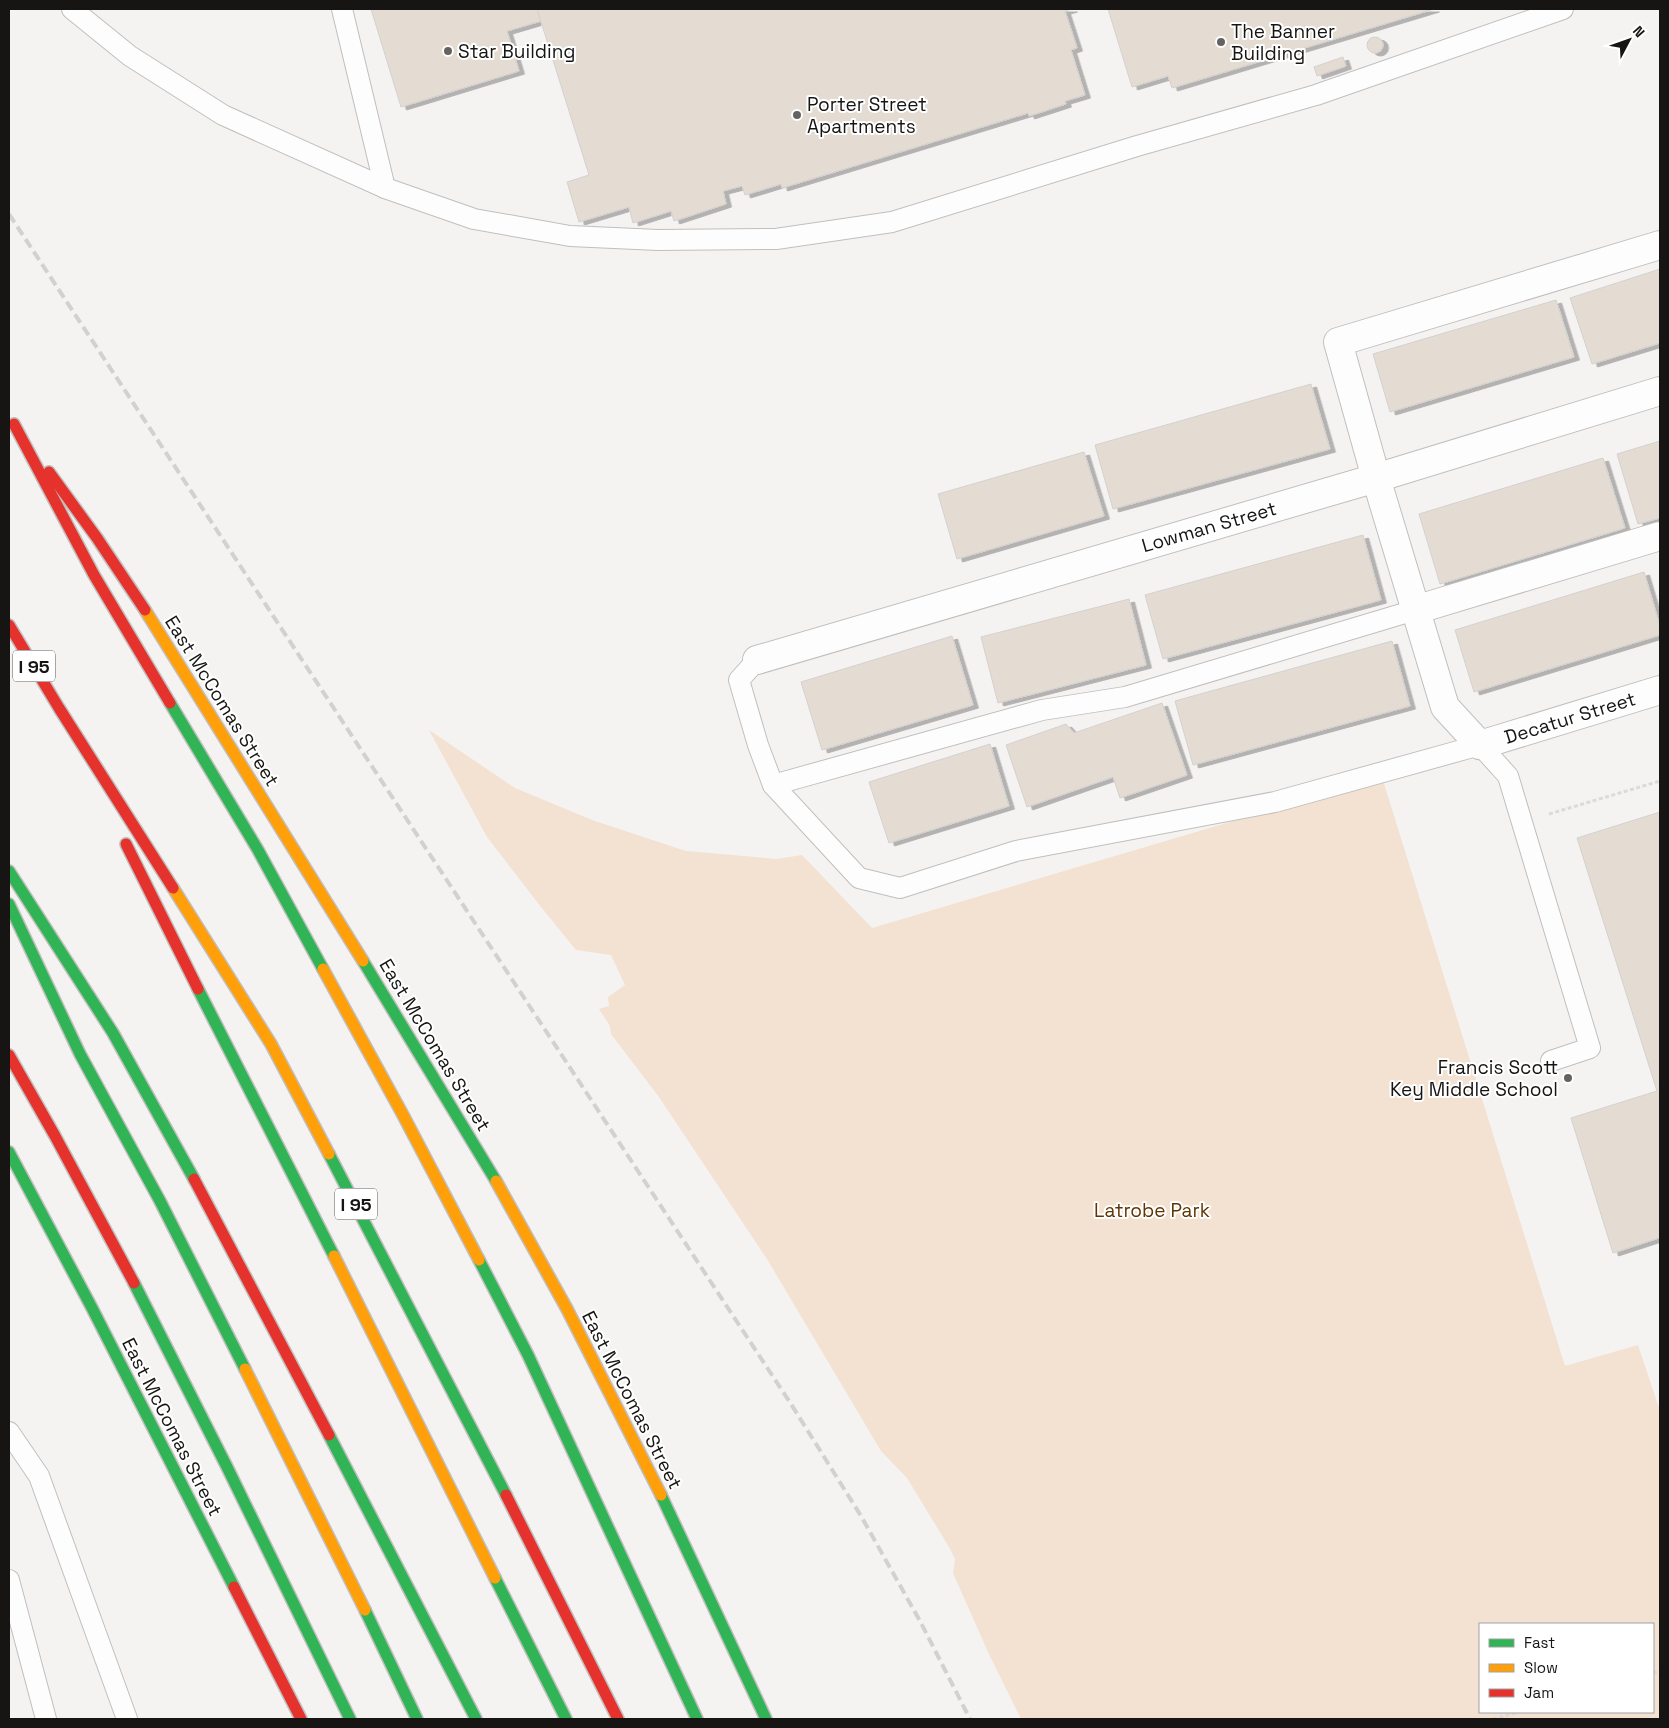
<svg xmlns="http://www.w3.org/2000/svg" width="1669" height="1728" font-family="'Space Grotesk',sans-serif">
  <defs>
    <filter id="shadow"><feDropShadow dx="5.5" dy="3" stdDeviation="0" flood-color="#0004"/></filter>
  </defs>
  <rect width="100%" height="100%" fill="#f5f3f1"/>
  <path fill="#f3e1d2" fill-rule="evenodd" d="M429 730 515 788 592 820 686 851 777 859 802 855 872 928 1382 777 1565 1366 1638 1345 1660 1411V1719H1021L988 1652 953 1573 955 1559 949 1547 907 1478 881 1451 767 1259 659 1097 611 1034 610 1026 599 1009 609 1006 608 997 625 985 611 955 576 950 541 907 487 837ZM1480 1624H1653V1712H1480Z"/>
  <g fill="#e4dbd2" stroke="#d3d1d0" filter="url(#shadow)">
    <polygon points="371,9 537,9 541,21 507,31 519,71 401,107"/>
    <polygon points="537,9 1072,9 1065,11 1077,48 1071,50 1085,95 1065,101 1066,104 1029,116 1028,113 782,188 781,184 745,195 742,186 723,191 726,204 674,221 671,211 633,223 629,207 579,222 567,182 589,175"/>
    <polygon points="1108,9 1434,9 1172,88 1168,76 1132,87"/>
    <circle cx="1375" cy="45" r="8"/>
    <polygon points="1343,57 1346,66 1317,76 1314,67"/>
    <polygon points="1660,269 1660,343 1592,364 1570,298"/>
    <polygon points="1556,300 1574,357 1390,412 1373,354"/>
    <polygon points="1311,384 1330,449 1113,509 1095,445"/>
    <polygon points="1660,441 1660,518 1638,524 1617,454"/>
    <polygon points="1084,452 1104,516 957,559 938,494"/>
    <polygon points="1603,458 1625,528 1440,584 1419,514"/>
    <polygon points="1363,535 1381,600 1163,659 1145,595"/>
    <polygon points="1644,572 1660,626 1660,635 1474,692 1455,630"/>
    <polygon points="1129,599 1146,665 998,703 981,637"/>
    <polygon points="952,636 973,705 822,750 801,682"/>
    <polygon points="1392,641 1410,706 1193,765 1175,701"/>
    <polygon points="1162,703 1187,775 1120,798 1113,777 1027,807 1006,745 1066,724 1074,733"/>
    <polygon points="990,744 1009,806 889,843 869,782"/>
    <polygon points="1660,812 1660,1240 1659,1238 1613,1253 1571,1118 1657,1091 1577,838"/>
  </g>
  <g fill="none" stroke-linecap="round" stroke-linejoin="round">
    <g stroke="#c1bfbe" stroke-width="22">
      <g id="lane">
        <polyline points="72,9 130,56 223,115 385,188 474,219 570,236 658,240 776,239 892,222 1137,146 1316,95 1563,9"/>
        <polyline points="342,9 385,188"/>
        <polyline points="757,660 739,680 758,745 773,785 859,878 900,888 1016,851 1275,802 1480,745 1508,776 1590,1048 1551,1061"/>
        <polyline points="773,785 1042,710 1125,697 1415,610"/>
        <polyline points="9,1432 39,1476 127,1719"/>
        <polyline points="9,1580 46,1719"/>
      </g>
    </g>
    <g stroke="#c1bfbe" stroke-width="30">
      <g id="street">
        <polyline points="1660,245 1338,342 1376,478 1445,707 1480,745 1660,690"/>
        <polyline points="1415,610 1660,536"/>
        <polyline points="757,660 1376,478 1660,391"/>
      </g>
    </g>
    <g stroke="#c1bfbe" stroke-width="14">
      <g id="fast">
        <polyline points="170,703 258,850 323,969"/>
        <polyline points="9,871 113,1033 194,1179"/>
        <polyline points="9,904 80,1054 160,1201 245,1369"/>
        <polyline points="363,961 496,1181"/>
        <polyline points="198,989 334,1256"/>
        <polyline points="9,1152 92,1308 234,1587"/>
        <polyline points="329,1154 506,1495"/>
        <polyline points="479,1260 528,1355 697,1719"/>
        <polyline points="134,1283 227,1467 350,1719"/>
        <polyline points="329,1435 476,1719"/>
        <polyline points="661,1495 766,1719"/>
        <polyline points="495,1578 566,1719"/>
        <polyline points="365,1610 417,1719"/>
      </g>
    </g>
    <g stroke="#c1bfbe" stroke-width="14">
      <g id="slow">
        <polyline points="145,610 363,961"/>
        <polyline points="173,888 271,1044 329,1154"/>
        <polyline points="323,969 403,1115 479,1260"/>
        <polyline points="496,1181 567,1309 661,1495"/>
        <polyline points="334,1256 495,1578"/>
        <polyline points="245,1369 365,1610"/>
      </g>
    </g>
    <g stroke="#c1bfbe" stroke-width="14">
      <g id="jam">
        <polyline points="14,424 94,575 170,703"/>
        <polyline points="49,472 97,538 145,610"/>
        <polyline points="9,625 59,708 173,888"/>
        <polyline points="126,844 198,989"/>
        <polyline points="9,1055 55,1136 134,1283"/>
        <polyline points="194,1179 329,1435"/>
        <polyline points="506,1495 618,1719"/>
        <polyline points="234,1587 301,1719"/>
      </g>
    </g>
    <g stroke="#dbdad9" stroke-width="3" stroke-dasharray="4 2.5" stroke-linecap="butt">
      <polyline points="1549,814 1660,781"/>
      <polyline points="1653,1673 1660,1671"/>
      <polyline points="1493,1719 1519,1712"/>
    </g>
    <use href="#lane" stroke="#fefdfd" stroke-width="20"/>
    <use href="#street" stroke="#fefdfd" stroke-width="28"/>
    <use href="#fast" stroke="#30b455" stroke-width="11"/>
    <use href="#slow" stroke="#ff9f0a" stroke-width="11"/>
    <use href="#jam" stroke="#e5322d" stroke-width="11"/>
    <polyline stroke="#d2d1d1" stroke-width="4" stroke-dasharray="10 5" stroke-linecap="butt" points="9,214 791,1404 861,1516 920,1621 970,1719"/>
  </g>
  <g fill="#646361" stroke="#fff" stroke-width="2">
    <circle cx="1221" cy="42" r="5"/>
    <circle cx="448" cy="51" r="5"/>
    <circle cx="797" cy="115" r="5"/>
    <circle cx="1568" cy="1078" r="5"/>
  </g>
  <g text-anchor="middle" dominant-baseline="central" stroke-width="4" stroke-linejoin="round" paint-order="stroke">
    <g fill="#fff" stroke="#5c5b5a" stroke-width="1">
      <rect x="13" y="650.5" width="42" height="31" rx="4"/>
      <rect x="335" y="1188.5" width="42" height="31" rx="4"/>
    </g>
    <g font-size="18" font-weight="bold" fill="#161514">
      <text x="34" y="666">I 95</text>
      <text x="356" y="1204">I 95</text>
    </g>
    <g font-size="19" fill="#161514" stroke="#fff" text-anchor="start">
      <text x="1231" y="31">The Banner<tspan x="1231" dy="22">Building</tspan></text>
      <text x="458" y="51">Star Building</text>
      <text x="807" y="104">Porter Street<tspan x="807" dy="22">Apartments</tspan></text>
      <text x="1558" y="1067" text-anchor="end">Francis Scott<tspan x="1558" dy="22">Key Middle School</tspan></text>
    </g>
    <g font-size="19" fill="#161514" stroke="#fff">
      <text transform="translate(1209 527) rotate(-16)">Lowman Street</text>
      <text transform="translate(222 701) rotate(58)">East McComas Street</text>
      <text transform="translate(1570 718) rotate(-17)">Decatur Street</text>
      <text transform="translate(435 1045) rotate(59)">East McComas Street</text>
      <text transform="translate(632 1400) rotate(63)">East McComas Street</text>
      <text transform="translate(172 1427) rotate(63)">East McComas Street</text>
    </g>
    <g font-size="19" fill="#603504" stroke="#fff">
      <text x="1152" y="1210">Latrobe Park</text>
    </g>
  </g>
  <rect width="1669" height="1728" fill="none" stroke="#161514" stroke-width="20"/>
  <rect x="1479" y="1623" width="175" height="90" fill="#ffffff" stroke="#a2a1a1"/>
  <rect x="1489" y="1639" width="25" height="8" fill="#30b455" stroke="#a2a1a1"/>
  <text x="1524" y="1648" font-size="15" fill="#161514">Fast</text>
  <rect x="1489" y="1664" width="25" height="8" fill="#ff9f0a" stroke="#a2a1a1"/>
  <text x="1524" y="1673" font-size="15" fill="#161514">Slow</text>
  <rect x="1489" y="1689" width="25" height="8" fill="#e5322d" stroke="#a2a1a1"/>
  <text x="1524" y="1698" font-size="15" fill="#161514">Jam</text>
  <g transform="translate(1629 40) rotate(49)" stroke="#ffffff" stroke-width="4" paint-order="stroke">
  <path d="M0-4L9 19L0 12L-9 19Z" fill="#161514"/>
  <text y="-8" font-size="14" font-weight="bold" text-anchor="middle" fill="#161514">N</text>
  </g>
</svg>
